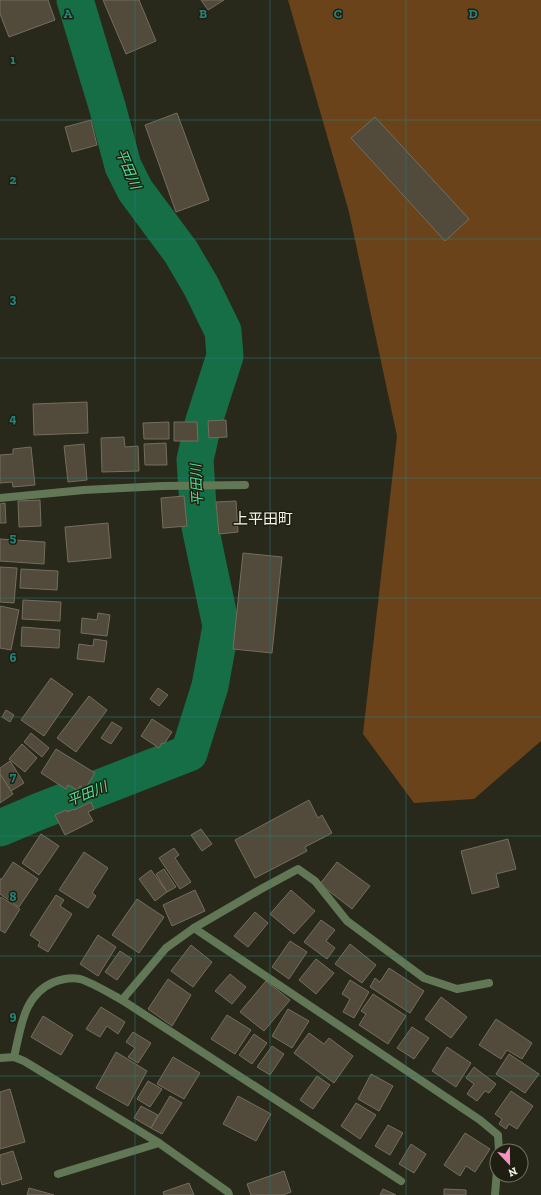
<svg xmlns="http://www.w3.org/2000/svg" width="541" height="1195" font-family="'Zilla Slab','Noto Sans JP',serif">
  <rect width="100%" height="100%" fill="#28291a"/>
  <polygon fill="#6b431b" points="288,0 541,0 541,741 474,799 414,803 363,734 397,436 349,212"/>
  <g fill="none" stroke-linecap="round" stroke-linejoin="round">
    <polyline stroke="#166e46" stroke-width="37" points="0,828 40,811 189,753 210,686 221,626 199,522 195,460 203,424 225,356 223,331 201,286 181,252 135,190 123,166 107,106 75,0"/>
  </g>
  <g fill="#524b3b" stroke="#756d5d">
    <polygon points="0,0 48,0 55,20 9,37 0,14"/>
    <polygon points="103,0 139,0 156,41 126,54"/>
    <polygon points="201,0 224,0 208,10"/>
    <polygon points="177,113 209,200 176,212 145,125"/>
    <polygon points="375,117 469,219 445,241 351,138"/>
    <polygon points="91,120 97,145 72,152 65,127"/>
    <polygon points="87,402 88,433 34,435 33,404"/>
    <polygon points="226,420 227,437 209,438 208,421"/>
    <polygon points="169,422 169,439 144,439 143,423"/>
    <polygon points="174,422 197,422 198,441 174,441"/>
    <polygon points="124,437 125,447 138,446 139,471 102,472 101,438"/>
    <polygon points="166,443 167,465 145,465 144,444"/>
    <polygon points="84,444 87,480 68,482 64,446"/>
    <polygon points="31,447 35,485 13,487 12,482 0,483 0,455 13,454 13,449"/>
    <polygon points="184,496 187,526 163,528 161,498"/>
    <polygon points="40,500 41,526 19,527 18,501"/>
    <polygon points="236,501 238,532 219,534 216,502"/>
    <polygon points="5,503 6,523 0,523 0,504"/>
    <polygon points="108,523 111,558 68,562 65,527"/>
    <polygon points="0,539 45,542 44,564 0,561"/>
    <polygon points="243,553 282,557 272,653 233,649"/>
    <polygon points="0,567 17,568 14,603 0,602"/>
    <polygon points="21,569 58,571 57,590 20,588"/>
    <polygon points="23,600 61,602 60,621 22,619"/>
    <polygon points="0,606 19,610 11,650 0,648"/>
    <polygon points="98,613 110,615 107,636 81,633 82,618 97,620"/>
    <polygon points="22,627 60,630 59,648 21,646"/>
    <polygon points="94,639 107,641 104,662 77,659 79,644 93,646"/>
    <polygon points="51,678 73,694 44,736 21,720"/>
    <polygon points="158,688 168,695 159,706 150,699"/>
    <polygon points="89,696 107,710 76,752 57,738"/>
    <polygon points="6,710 14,715 10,722 2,717"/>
    <polygon points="152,719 172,732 164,744 162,743 159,748 141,736"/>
    <polygon points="112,722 122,728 111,744 101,738"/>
    <polygon points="31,733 49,748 42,757 24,742"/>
    <polygon points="22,744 37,758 25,772 9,759"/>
    <polygon points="56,749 95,773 85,789 80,786 77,790 68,785 66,789 41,773"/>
    <polygon points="10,761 24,783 11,791 0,774 0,768"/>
    <polygon points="0,774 13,794 0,803"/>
    <polygon points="309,800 318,818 322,815 332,833 305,847 307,851 255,878 235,840"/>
    <polygon points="91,802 94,809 88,812 93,821 65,835 55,815 66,810 67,812 74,809 74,810"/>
    <polygon points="201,829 212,844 202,851 191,835"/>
    <polygon points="41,834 59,846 39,875 22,863"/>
    <polygon points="508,839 516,869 496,874 499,887 472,894 461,851"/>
    <polygon points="174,848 179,855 175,858 191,882 180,889 159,858"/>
    <polygon points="84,852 108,868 92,893 96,896 88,908 59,890"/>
    <polygon points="13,862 38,879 19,907 0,894 0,879 2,879"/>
    <polygon points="337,862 370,886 352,909 320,884"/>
    <polygon points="164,869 176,887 167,892 156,874"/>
    <polygon points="151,870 167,892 155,901 139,879"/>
    <polygon points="195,890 205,911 172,926 163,905"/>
    <polygon points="291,890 315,911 294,934 270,914"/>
    <polygon points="56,895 64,900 60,906 72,914 48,952 38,946 40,942 30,935"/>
    <polygon points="1,897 20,909 5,933 0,930 0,899"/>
    <polygon points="137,899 164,917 139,953 112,935"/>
    <polygon points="255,912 268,923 248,947 234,936"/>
    <polygon points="321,920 335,930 326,941 335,948 327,959 304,942"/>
    <polygon points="98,935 116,947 98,976 80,964"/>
    <polygon points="290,941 307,952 289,979 272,967"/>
    <polygon points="350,944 376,965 362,983 335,964"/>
    <polygon points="191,945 212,962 193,987 171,971"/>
    <polygon points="120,951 132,959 117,980 105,972"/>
    <polygon points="316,959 334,973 316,994 299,980"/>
    <polygon points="389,968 424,991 410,1013 370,987 375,978 380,982"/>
    <polygon points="230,974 246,987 232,1004 215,991"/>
    <polygon points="168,979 191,995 172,1026 148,1009"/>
    <polygon points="350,980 369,992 354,1018 343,1012 350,999 342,994"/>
    <polygon points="266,981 290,1000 264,1031 240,1012"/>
    <polygon points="373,994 406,1016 388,1044 359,1025 366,1014 361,1011"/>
    <polygon points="441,997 467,1017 451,1038 425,1019"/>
    <polygon points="101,1007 125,1022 118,1034 107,1026 100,1037 86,1029"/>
    <polygon points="288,1009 309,1021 292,1048 272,1036"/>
    <polygon points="227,1015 251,1030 235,1054 211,1039"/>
    <polygon points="43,1016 73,1035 61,1055 31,1037"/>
    <polygon points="496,1019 532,1043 522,1059 507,1050 501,1059 479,1045"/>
    <polygon points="412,1027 429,1038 414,1059 397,1048"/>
    <polygon points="133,1032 151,1043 138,1063 128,1057 135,1048 126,1042"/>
    <polygon points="309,1033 324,1044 329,1038 353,1056 334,1083 294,1053"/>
    <polygon points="254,1034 267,1043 252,1064 239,1055"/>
    <polygon points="272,1046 284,1054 270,1075 257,1067"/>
    <polygon points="447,1047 471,1063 456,1087 432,1071"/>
    <polygon points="116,1052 147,1071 128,1106 96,1088"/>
    <polygon points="509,1054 539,1074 525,1093 496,1074"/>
    <polygon points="173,1057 200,1073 184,1099 157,1084"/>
    <polygon points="474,1067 496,1084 489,1093 485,1091 477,1101 467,1094 474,1084 466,1078"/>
    <polygon points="371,1074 393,1086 379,1111 358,1099"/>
    <polygon points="317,1076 330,1085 313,1109 300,1100"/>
    <polygon points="148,1081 162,1089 150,1107 137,1099"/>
    <polygon points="10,1089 25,1142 0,1149 0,1092"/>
    <polygon points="511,1091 533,1106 517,1129 509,1124 506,1129 499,1124 502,1119 495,1114"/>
    <polygon points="170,1096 182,1103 162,1134 151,1128"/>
    <polygon points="238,1096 271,1114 256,1141 223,1124"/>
    <polygon points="356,1103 376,1115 360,1139 341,1126"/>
    <polygon points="141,1106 158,1115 151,1128 134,1118"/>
    <polygon points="388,1125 403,1133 390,1155 375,1146"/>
    <polygon points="465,1133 490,1149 475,1172 466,1166 460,1176 444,1165"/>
    <polygon points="411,1144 426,1154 414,1173 399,1164"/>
    <polygon points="13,1151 22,1179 2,1185 0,1177 0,1155"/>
    <polygon points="284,1171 291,1192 283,1195 251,1195 247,1184"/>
    <polygon points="189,1183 194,1195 164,1195 163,1192"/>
    <polygon points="29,1188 54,1195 27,1195"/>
    <polygon points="383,1189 396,1195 380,1195"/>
    <polygon points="444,1189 466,1190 466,1195 444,1195"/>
  </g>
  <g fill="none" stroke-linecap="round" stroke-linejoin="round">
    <g stroke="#627755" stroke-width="8">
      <polyline points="0,498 84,490 162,486 245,485"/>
      <polyline points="194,928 480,1120 498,1135 499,1151"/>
      <polyline points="122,1000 166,948 194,928 261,889 298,869 315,881 347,921 424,978 457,989 489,983"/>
      <path d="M14 1057C21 1028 23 995 54 982 62 979 71 977 80 979 91 982 111 994 122 1000L401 1181"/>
      <polyline points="0,1058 14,1057 24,1061 159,1143 228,1192 229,1195"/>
      <polyline points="58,1174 159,1143"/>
      <polyline points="495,1195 497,1170"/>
    </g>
  </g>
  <path fill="none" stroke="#26827a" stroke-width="1" stroke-opacity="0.55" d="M135 0V1195M270 0V1195M406 0V1195M0 120H541M0 239H541M0 358H541M0 478H541M0 598H541M0 717H541M0 836H541M0 956H541M0 1076H541"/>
  <g text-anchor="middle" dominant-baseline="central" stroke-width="3" stroke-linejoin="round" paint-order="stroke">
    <g font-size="14" font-style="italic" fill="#52e09a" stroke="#1e1f10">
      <text transform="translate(128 169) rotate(67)">平田川</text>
      <text transform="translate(197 485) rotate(-93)">平田川</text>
      <text transform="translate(87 794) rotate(-22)">平田川</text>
    </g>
    <g font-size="15" fill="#f2f3e9" stroke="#1e1f10">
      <text x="263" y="519">上平田町</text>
    </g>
  </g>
  <g font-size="13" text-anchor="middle" font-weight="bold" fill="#26827a" stroke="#1e1f10" stroke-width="3" stroke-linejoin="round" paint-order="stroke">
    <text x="68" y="18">A</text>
    <text x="203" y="18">B</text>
    <text x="338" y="18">C</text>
    <text x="473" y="18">D</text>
    <text x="13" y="64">1</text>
    <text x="13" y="184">2</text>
    <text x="13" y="303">3</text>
    <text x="13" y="423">4</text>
    <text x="13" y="542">5</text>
    <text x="13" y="662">6</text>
    <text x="13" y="781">7</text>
    <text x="13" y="901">8</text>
    <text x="13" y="1020">9</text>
  </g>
  <g transform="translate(509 1163) rotate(158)"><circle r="19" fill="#1e1f10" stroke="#737467"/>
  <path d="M0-3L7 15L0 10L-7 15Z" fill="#fc8fc1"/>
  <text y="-6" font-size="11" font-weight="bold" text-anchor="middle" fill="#f2f3e9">N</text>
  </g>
</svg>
